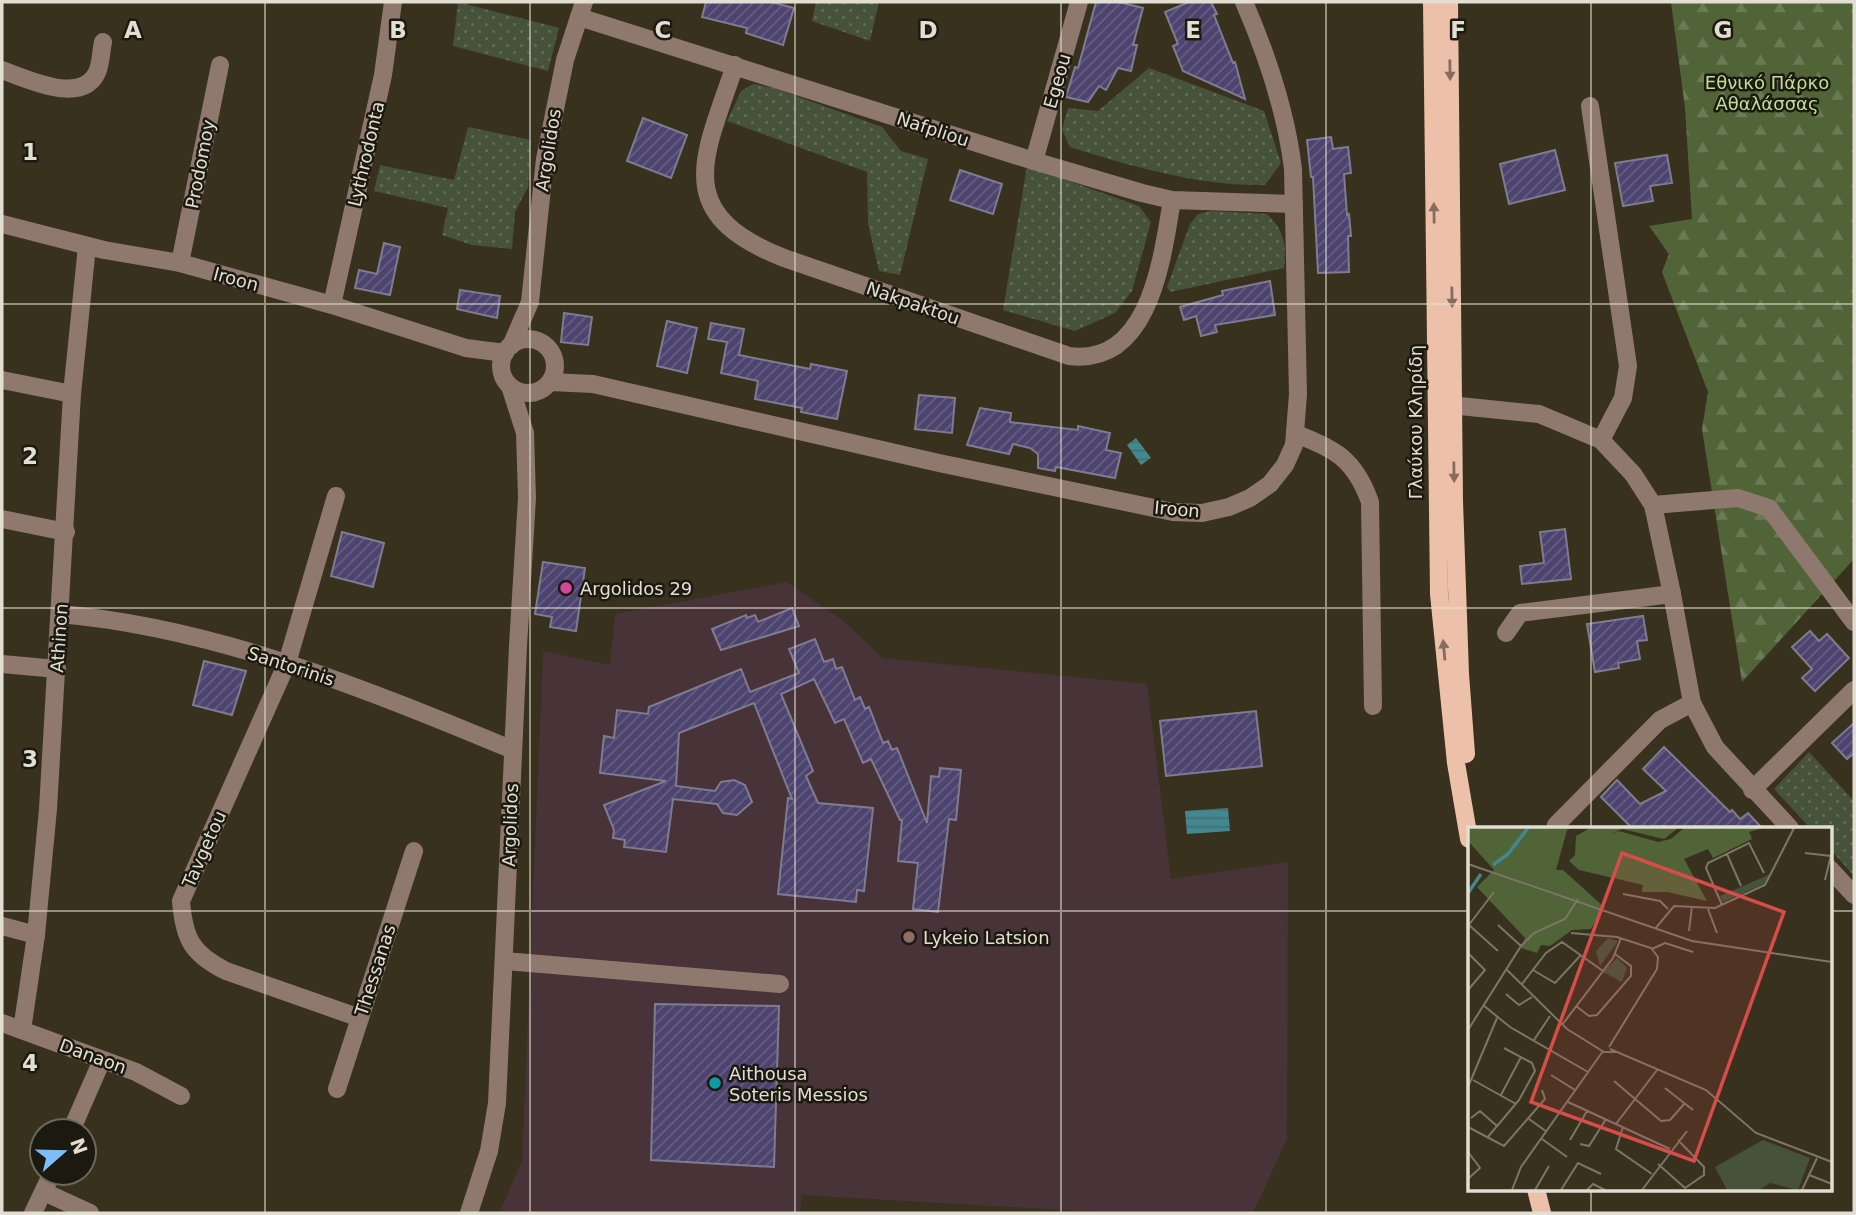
<svg xmlns="http://www.w3.org/2000/svg" width="1856" height="1215" font-family="'DejaVu Sans',sans-serif">
  <defs>
    <pattern id="green-dots" width="8" height="8" patternUnits="userSpaceOnUse" patternTransform="scale(1.75)"><rect width="8" height="8" fill="#46523a"/><path d="M2 2h.1M6 6h.1" fill="none" stroke="#606a56" stroke-width="1.8" stroke-linecap="round"/></pattern>
    <pattern id="forest-firs" width="22" height="20" patternUnits="userSpaceOnUse" patternTransform="scale(1.75)"><rect width="22" height="20" fill="#506438"/><path d="M5 1l3.5 6h-7zM16 11l3.5 6h-7z" fill="#697a54"/></pattern>
    <pattern id="water-rules" width="6" height="5" patternUnits="userSpaceOnUse" patternTransform="scale(1.75)"><rect width="6" height="5" fill="#43888e"/><path d="M0 2.5h6" fill="none" stroke="#437072"/></pattern>
    <pattern id="building-hatch" width="6" height="6" patternUnits="userSpaceOnUse" patternTransform="scale(1.75)"><rect width="6" height="6" fill="#4c436e"/><path d="M-1 1l2-2M0 6l6-6M5 7l2-2" fill="none" stroke="#665e82"/></pattern>
  </defs>
  <rect width="100%" height="100%" fill="#38311e"/>
  <polygon fill="#473338" points="787,582 845,622 882,658 1147,684 1171,879 1288,862 1287,1139 1253,1213 1114,1213 802,1195 800,1213 499,1213 522,1161 543,651 610,665 615,614"/>
  <g fill="url(#green-dots)">
    <polygon points="458,2 559,28 548,71 453,46"/>
    <polygon points="816,2 879,2 870,41 812,21"/>
    <path d="M1149 68 1264 111 1281 163 1265 185C1199 186 1133 167 1070 147L1062 130 1068 108 1098 111Z"/>
    <polygon points="753,84 774,88 882,127 901,151 928,159 900,275 879,271 868,224 867,172 727,121 741,91"/>
    <polygon points="468,127 531,140 528,187 515,212 512,249 472,245 442,235 448,208 374,191 380,165 454,180"/>
    <polygon points="1027,166 1139,206 1151,222 1132,291 1115,313 1075,331 1003,310"/>
    <path d="M1211 211 1267 214C1285 232 1286 244 1284 268L1170 292 1167 287 1190 224 1198 214Z"/>
    <polygon points="1809,752 1854,801 1854,876 1830,849 1830,828 1810,828 1774,789"/>
  </g>
  <polygon fill="url(#forest-firs)" points="1671,2 1854,2 1854,559 1742,682 1702,429 1708,392 1662,272 1669,254 1649,226 1692,219 1685,108"/>
  <g fill="url(#water-rules)">
    <polygon points="1136,438 1151,458 1141,465 1127,445"/>
    <polygon points="1228,808 1230,831 1187,834 1185,811"/>
  </g>
  <g fill="url(#building-hatch)" stroke="#7f7c91" stroke-width="2">
    <polygon points="706,2 771,2 794,8 783,45 746,33 747,28 702,17"/>
    <polygon points="1096,2 1119,2 1143,8 1133,45 1137,45 1131,71 1118,68 1106,90 1099,86 1088,102 1066,97 1075,67 1078,68"/>
    <polygon points="1189,2 1211,2 1217,14 1214,15 1233,63 1235,62 1245,99 1183,71 1173,46 1178,44 1165,12"/>
    <polygon points="643,118 687,135 671,178 627,161"/>
    <polygon points="1331,137 1333,149 1348,147 1351,173 1344,174 1347,215 1349,214 1351,236 1348,236 1349,272 1318,273 1313,177 1311,177 1307,140"/>
    <polygon points="1555,150 1565,190 1509,204 1500,164"/>
    <polygon points="1667,155 1672,183 1650,186 1653,201 1623,206 1615,163"/>
    <polygon points="960,170 1002,184 993,214 950,200"/>
    <polygon points="384,243 400,247 390,295 355,288 359,270 377,274"/>
    <polygon points="1270,281 1275,315 1215,325 1217,332 1201,336 1196,316 1184,320 1180,307 1223,295 1222,291"/>
    <polygon points="460,290 500,296 497,318 457,309"/>
    <polygon points="564,313 592,317 588,345 561,342"/>
    <polygon points="667,321 697,328 687,373 657,366"/>
    <polygon points="711,323 744,329 739,355 810,369 811,364 847,371 837,419 801,412 802,408 755,399 758,381 721,373 727,342 708,339"/>
    <polygon points="919,395 955,398 952,433 915,429"/>
    <polygon points="980,408 1011,413 1010,422 1078,430 1078,426 1110,433 1106,450 1121,453 1115,478 1056,467 1055,471 1038,468 1038,454 1030,448 1013,444 1009,454 967,445"/>
    <polygon points="1565,529 1571,579 1522,584 1520,566 1544,563 1540,532"/>
    <polygon points="342,532 384,543 373,587 331,576"/>
    <polygon points="543,562 585,568 576,631 550,627 552,617 535,614"/>
    <polygon points="792,608 799,626 721,650 712,629 746,615 747,618 755,615 758,622"/>
    <polygon points="1643,616 1647,640 1637,641 1640,659 1618,663 1619,668 1595,672 1587,624"/>
    <polygon points="1810,631 1819,641 1827,634 1849,658 1815,691 1802,678 1812,669 1792,647"/>
    <polygon points="815,639 824,662 833,659 836,669 842,667 855,700 860,697 865,709 869,707 883,743 888,741 892,750 897,748 927,823 931,776 939,777 940,768 961,770 956,820 949,819 938,912 913,909 918,863 898,861 902,820 900,820 871,759 863,763 844,719 835,723 814,679 781,694 813,771 806,776 818,803 873,808 864,891 857,890 856,902 778,894 788,798 792,799 754,703 679,733 676,786 715,791 721,782 734,780 745,785 752,802 737,815 723,813 717,804 673,799 666,852 624,847 625,840 613,838 614,830 604,805 666,781 600,773 604,736 614,738 617,710 648,714 649,707 741,669 750,692 799,673 789,649"/>
    <polygon points="204,661 246,671 232,715 193,705"/>
    <polygon points="1256,711 1262,766 1166,776 1160,721"/>
    <polygon points="1854,723 1854,753 1847,759 1832,743"/>
    <polygon points="1664,747 1730,812 1732,810 1740,819 1748,813 1762,828 1632,828 1601,797 1617,780 1640,804 1666,791 1643,769"/>
    <polygon points="655,1004 779,1006 774,1167 651,1160"/>
  </g>
  <g fill="none" stroke-linecap="round" stroke-linejoin="round">
    <g stroke="#8f796e" stroke-width="18">
      <polyline points="579,17 1034,161 1142,193 1172,200 1294,204"/>
      <path d="M735 65C705 156 669 213 784 258L1069 356C1150 366 1162 259 1172 200"/>
      <path d="M2 70C27 79 84 107 98 70 101 61 101 51 103 42"/>
      <polyline points="1590,106 1628,366 1623,398 1601,440"/>
      <polyline points="1034,161 1079,2"/>
      <polyline points="2,224 104,250 180,263 332,305 466,348 505,353"/>
      <polyline points="180,263 220,65"/>
      <polyline points="332,305 383,75 393,2"/>
      <circle cx="528" cy="366" r="27"/>
      <polyline points="511,346 530,302 545,159 565,60 584,2"/>
      <polyline points="2,380 72,394"/>
      <path d="M550 382 593 384 939 463 1173 512 1202 513 1229 507 1250 498 1270 484 1285 465 1294 445 1298 394 1293 169C1286 111 1267 55 1244 2"/>
      <polyline points="1440,404 1539,414 1601,440 1633,474 1653,505 1672,594 1692,703 1715,747 1790,828"/>
      <path d="M1296 434C1336 449 1355 460 1370 502L1373 706"/>
      <path d="M336 496 287 663 181 901C184 939 192 954 226 971L360 1018"/>
      <polyline points="1653,505 1738,498 1769,508 1854,622"/>
      <polyline points="2,519 66,532"/>
      <path d="M60 614C218 628 368 690 513 750"/>
      <polyline points="1506,633 1520,613 1672,594"/>
      <polyline points="2,664 57,669"/>
      <polyline points="1752,790 1854,690"/>
      <polyline points="1556,825 1660,720 1692,703"/>
      <polyline points="1830,869 1854,895"/>
      <polyline points="2,926 36,935"/>
      <polyline points="504,961 780,984"/>
      <polyline points="2,1023 136,1072 181,1096"/>
      <polyline points="22,1030 36,935 48,809 72,394 87,246"/>
      <polyline points="337,1089 414,851"/>
      <polyline points="71,1131 102,1060"/>
      <polyline points="44,1192 90,1213"/>
      <polyline points="33,1213 52,1173"/>
      <polyline points="469,1213 489,1151 497,1103 518,646 527,498 525,433 510,386"/>
    </g>
    <g stroke="#edc0aa" stroke-width="18">
      <polyline points="1432,2 1439,594 1456,763 1469,839"/>
      <polyline points="1449,2 1454,501 1460,674 1466,754"/>
      <polyline points="1536,1189 1542,1213"/>
    </g>
  </g>
  <defs><path id="oneway-solid" d="M-6-.8H1V-3.2L6.5 0L1 3.2V.8H-6Z" transform="scale(1.75)"/></defs>
  <g fill="#846c5e">
    <use href="#oneway-solid" transform="translate(1450 70) rotate(89)"/>
    <use href="#oneway-solid" transform="translate(1434 213) rotate(-91)"/>
    <use href="#oneway-solid" transform="translate(1452 297) rotate(89)"/>
    <use href="#oneway-solid" transform="translate(1454 472) rotate(89)"/>
    <use href="#oneway-solid" transform="translate(1444 650) rotate(-95)"/>
  </g>
  <path fill="none" stroke="#e2ded2" stroke-width="2" stroke-opacity="0.55" d="M265 2V1213M530 2V1213M795 2V1213M1061 2V1213M1326 2V1213M1591 2V828M2 304H1854M2 608H1854M2 911H1469M1830 911H1854M1591 1189V1213"/>
  <circle fill="#d1479c" stroke="#1c1911" stroke-width="2.5" cx="566" cy="588" r="7"/>
  <circle fill="#8d6e63" stroke="#1c1911" stroke-width="2.5" cx="909" cy="937" r="7"/>
  <circle fill="#0f9aa8" stroke="#1c1911" stroke-width="2.5" cx="715" cy="1083" r="7"/>
  <g text-anchor="middle" dominant-baseline="central" stroke-width="5" stroke-linejoin="round" paint-order="stroke">
    <g font-size="18" fill="#e2ded2" stroke="#1c1911">
      <text transform="translate(1057 81) rotate(-74)">Egeou</text>
      <text transform="translate(933 129) rotate(18)">Nafpliou</text>
      <text transform="translate(548 150) rotate(-81)">Argolidos</text>
      <text transform="translate(366 154) rotate(-77)">Lythrodonta</text>
      <text transform="translate(200 164) rotate(-79)">Prodomoy</text>
      <text transform="translate(236 279) rotate(15)">Iroon</text>
      <text transform="translate(913 303) rotate(19)">Nakpaktou</text>
      <text transform="translate(1415 422) rotate(-90)">Γλαύκου Κληρίδη</text>
      <text transform="translate(1177 509) rotate(5)">Iroon</text>
      <text transform="translate(59 638) rotate(-86)">Athinon</text>
      <text transform="translate(291 666) rotate(18)">Santorinis</text>
      <text transform="translate(510 825) rotate(-88)">Argolidos</text>
      <text transform="translate(204 849) rotate(-66)">Tavgetou</text>
      <text transform="translate(375 970) rotate(-72)">Thessanas</text>
      <text transform="translate(93 1056) rotate(20)">Danaon</text>
    </g>
    <g font-size="18" fill="#bddf98" stroke="#1c1911">
      <text x="1767" y="82">Εθνικό Πάρκο<tspan x="1767" dy="21">Αθαλάσσας</tspan></text>
    </g>
    <g font-size="18" fill="#e2ded2" stroke="#1c1911" text-anchor="start">
      <text x="580" y="588">Argolidos 29</text>
      <text x="923" y="937">Lykeio Latsion</text>
      <text x="729" y="1073">Aithousa<tspan x="729" dy="21">Soteris Messios</tspan></text>
    </g>
  </g>
  <g transform="translate(1468 827)">
    <rect width="364" height="364" fill="#38311e"/>
    <path d="M305 46 296 57 255 75 252 69ZM140 111 150 114 132 139 128 124ZM149 131 159 141 154 155 135 145Z" fill="#46523a"/>
    <path d="M0 1H104L99 3 88 43H95L136 80 123 102 104 103 82 119 73 118 69 126 53 121 57 111 9 60 26 43 0 14ZM122 1H210L196 12 154 2 141 8 151 4 190 15 203 12 216 1H295L281 5 284 12 245 31 240 22 216 32 239 74 199 65H174L175 58 111 43 101 34 107 28 108 9Z" fill="#506438"/>
    <path d="M295 313 342 331 330 363 302 356 291 363H259L247 340Z" fill="#46523a"/>
    <path fill="none" stroke="#43888e" stroke-width="3.5" d="M25 38 40 27 60 1M0 66 13 47"/>
    <path fill="none" stroke="#7c7666" stroke-width="2" d="M337 26 363 29M259 27 273 59M0 37 224 114 364 135M357 53 364 24M155 67 192 74 200 82M254 78 238 41 240 36 281 16 296 46M240 82 249 106M1 98 30 124M30 98 53 119M0 99 26 65M187 102 206 79 247 81 297 58 326 1M221 104 224 79M103 106 149 110 183 121 190 130 189 142 141 220M184 122 197 116 225 125M0 126 17 143 0 163M38 142 99 202 136 225H147M65 143 87 156 113 128M54 157 78 126 94 115 135 144M38 167 51 178 64 170M15 178 42 200 120 245M108 179 121 189 129 188 163 149V139L147 127M94 198 145 131 153 111M0 203 53 119 66 106 97 92 110 72M66 213 82 189M142 222 238 263 288 306 364 335M83 248 107 263M5 253 48 277M146 254 193 294 202 293 217 276M0 260 29 191M197 261 225 283M33 268 53 230M100 275 202 322M3 291 12 284 29 299M61 292 79 305M148 297 189 243M0 300 36 319 77 272 74 263M155 300 148 322 184 347M19 311 51 273 67 244 64 236 36 221M74 312 99 330M102 313 119 284M112 317 121 319 138 292M0 325 12 341 0 352M190 337 217 361 236 348V340L210 313M341 348 364 357M44 363 53 340 135 224M67 363 81 339M93 363 110 336 133 347M119 363 125 357 137 363M174 363 219 304M334 363 349 331"/>
    <path fill="#d84c4a" fill-opacity="0.15" stroke="#d84c4a" stroke-width="3.5" d="M154 26 316 85 226 334 63 275Z"/>
    <rect width="364" height="364" fill="none" stroke="#e2ded2" stroke-width="3.5"/>
  </g>
  <g font-size="23" text-anchor="middle" font-weight="bold" fill="#e2ded2" stroke="#1c1911" stroke-width="5" stroke-linejoin="round" paint-order="stroke">
    <text x="133" y="38">A</text>
    <text x="398" y="38">B</text>
    <text x="663" y="38">C</text>
    <text x="928" y="38">D</text>
    <text x="1193" y="38">E</text>
    <text x="1458" y="38">F</text>
    <text x="1723" y="38">G</text>
    <text x="30" y="160">1</text>
    <text x="30" y="464">2</text>
    <text x="30" y="767">3</text>
    <text x="30" y="1071">4</text>
  </g>
  <rect width="1856" height="1215" fill="none" stroke="#e2ded2" stroke-width="7"/>
  <g transform="translate(63 1152) rotate(70)"><circle r="33" fill="#1c1911" stroke="#6b685e" stroke-width="2"/>
  <path d="M0-5L12 26L0 18L-12 26Z" fill="#7dbef9"/>
  <text y="-10" font-size="19" font-weight="bold" text-anchor="middle" fill="#e2ded2">N</text>
  </g>
</svg>
